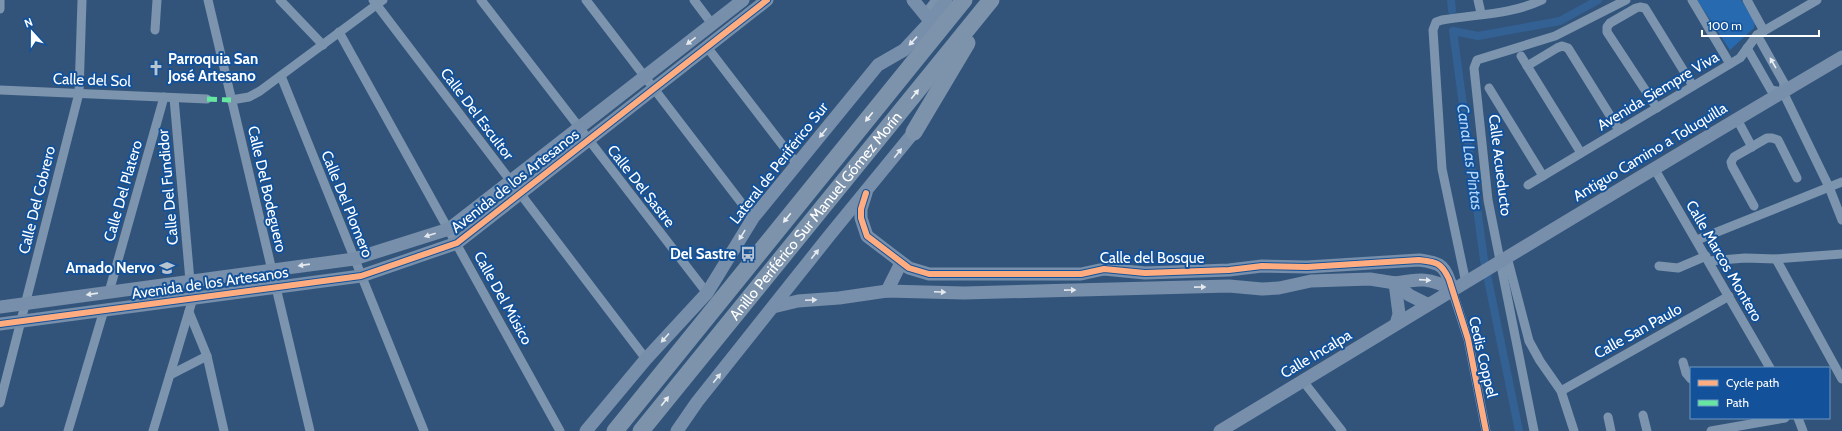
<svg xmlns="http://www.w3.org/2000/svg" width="1842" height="431" font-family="Cabin,sans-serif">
  <rect width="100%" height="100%" fill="#32547b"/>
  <polygon fill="#276ab0" points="1697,0 1741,0 1755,22 1754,28 1730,50"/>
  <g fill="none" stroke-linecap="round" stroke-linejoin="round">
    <g stroke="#336194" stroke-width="8">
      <polyline points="1451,0 1452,10"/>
      <polyline points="1519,431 1484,260 1453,31 1478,36 1560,21 1598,0"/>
    </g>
    <g stroke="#7c94ad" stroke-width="9">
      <polyline points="208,0 310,431"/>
      <polyline points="280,0 323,45"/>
      <polyline points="373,0 646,359"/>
      <polyline points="481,0 707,293"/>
      <polyline points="586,0 753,218"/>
      <polyline points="694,0 712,24"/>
      <polyline points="1478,0 1481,13"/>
      <polyline points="1692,0 1730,64"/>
      <polyline points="1747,0 1764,31"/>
      <polyline points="0,9 0,0"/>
      <polyline points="925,14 936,0"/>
      <polyline points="155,30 157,0"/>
      <polyline points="339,32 560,431"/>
      <polyline points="1757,35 1784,83 1783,92 1829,187 1842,220"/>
      <polyline points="707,47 797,164"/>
      <polyline points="1747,48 1771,90 1783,92"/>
      <polyline points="1521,56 1581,153"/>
      <polyline points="1527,66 1557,48 1562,46 1568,48 1619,130"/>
      <polyline points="281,76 424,431"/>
      <polyline points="1489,88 1543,176"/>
      <polyline points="0,90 207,99"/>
      <polyline points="231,100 249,97 260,91 383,0"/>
      <polyline points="1657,108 1607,32 1607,27 1610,23 1636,8 1640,7 1645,8 1693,86"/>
      <polyline points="1737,119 1752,147"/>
      <polyline points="1654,168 1770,368"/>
      <polyline points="1528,185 1740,58 1757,35 1817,0"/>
      <polyline points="1754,206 1732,166 1731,162 1734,157 1767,138 1772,138 1778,140 1797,178"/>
      <polyline points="1697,240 1842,182"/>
      <polyline points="1507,257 1529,341 1540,361 1561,391 1574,431"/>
      <polyline points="1776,259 1842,379"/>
      <polyline points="1709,261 1745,258 1776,259 1842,254"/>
      <polyline points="1659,266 1678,268 1706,256"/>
      <path d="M1466 283 1442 169 1433 30 1436 22 1442 20C1476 14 1510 15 1542 0"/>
      <polyline points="1452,290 1468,339 1486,431"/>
      <polyline points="109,292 164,97"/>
      <polyline points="189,312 207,356 224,431"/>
      <polyline points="1683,362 1686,373 1691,379"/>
      <polyline points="170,375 207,356"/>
      <polyline points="1303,381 1342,431"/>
      <polyline points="1561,391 1729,296"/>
      <polyline points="0,403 79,93 82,0"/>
      <polyline points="1643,415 1647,431"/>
      <polyline points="1608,417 1611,431"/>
      <polyline points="1798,418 1803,431"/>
      <polyline points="68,431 104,310"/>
      <polyline points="153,431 193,298 190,281 174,98"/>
      <polyline points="1534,431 1488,200 1474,68 1477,60 1555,36 1626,0"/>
      <polyline points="1711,431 1785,418"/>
    </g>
    <g stroke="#778faa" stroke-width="13">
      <polyline points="913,0 936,28"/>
      <path d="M866 193 861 209V218L867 236 909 268 929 274H1081L1104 269 1145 273 1229 270 1262 266 1307 267 1419 260C1442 263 1446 266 1452 290"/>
      <path d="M1395 283C1419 279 1430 277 1452 290"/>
      <polyline points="1395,283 1399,314 1396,324"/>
      <polyline points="887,291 901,263"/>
      <polyline points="0,307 354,259 449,229 743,0"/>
      <polyline points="773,307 798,301 839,298 887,291 964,293 1229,286 1262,289 1279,288 1311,281 1370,279 1395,283 1409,295 1427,304"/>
      <polyline points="0,324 361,276 457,243 767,0"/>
      <polyline points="586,431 646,359 707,293 753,218 878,65 904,50 931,21 946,0"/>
      <polyline points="677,431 697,402 829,236 914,132"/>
      <path d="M1220 431C1427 306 1633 180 1842 57"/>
    </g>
    <g stroke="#7d93ab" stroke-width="17">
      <polyline points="914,132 967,43"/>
      <polyline points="615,431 964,0"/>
      <path id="s1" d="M641 431 991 0"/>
    </g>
    <polyline stroke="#66e7a1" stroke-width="5" stroke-dasharray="10 5" stroke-linecap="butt" points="207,99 231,100"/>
    <g stroke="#13529a" stroke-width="8">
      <g id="cycleway">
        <path d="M866 193 861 209V218L867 236 909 268 929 274H1081L1104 269 1145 273 1229 270 1262 266 1307 267 1419 260C1436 262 1441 262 1449 279L1468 339 1486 431"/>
        <polyline points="0,324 361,276 457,243 767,0"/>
      </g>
    </g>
    <use href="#cycleway" stroke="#ffac80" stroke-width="6"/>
  </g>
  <defs><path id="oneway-solid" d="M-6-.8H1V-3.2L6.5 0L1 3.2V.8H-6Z"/></defs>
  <g fill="#e4e9ee">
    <use href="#oneway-solid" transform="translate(691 41) rotate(142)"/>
    <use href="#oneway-solid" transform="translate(913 41) rotate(133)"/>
    <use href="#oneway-solid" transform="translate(823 133) rotate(129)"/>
    <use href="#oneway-solid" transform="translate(898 153) rotate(-51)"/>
    <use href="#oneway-solid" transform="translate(430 235) rotate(162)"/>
    <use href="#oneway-solid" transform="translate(742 235) rotate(122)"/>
    <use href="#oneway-solid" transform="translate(815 254) rotate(-52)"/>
    <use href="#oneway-solid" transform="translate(304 265) rotate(172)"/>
    <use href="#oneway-solid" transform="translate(1425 280) rotate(4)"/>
    <use href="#oneway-solid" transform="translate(1200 287) rotate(-1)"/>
    <use href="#oneway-solid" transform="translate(1070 290) rotate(-1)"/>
    <use href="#oneway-solid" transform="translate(940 292) rotate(3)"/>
    <use href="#oneway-solid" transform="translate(92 294) rotate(172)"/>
    <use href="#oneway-solid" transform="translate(811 300) rotate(-2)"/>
    <use href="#oneway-solid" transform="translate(665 338) rotate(132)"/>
    <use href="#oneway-solid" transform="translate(717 378) rotate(-51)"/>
  </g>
  <use fill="#ebeff3" href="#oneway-solid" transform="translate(1773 63) rotate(-120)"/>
  <g fill="#eceff2">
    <use href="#oneway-solid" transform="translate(915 94) rotate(-51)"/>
    <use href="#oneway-solid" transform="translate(869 117) rotate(129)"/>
    <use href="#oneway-solid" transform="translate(787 218) rotate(129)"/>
    <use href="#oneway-solid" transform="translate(665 401) rotate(-51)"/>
  </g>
  <defs>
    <g id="church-bare" transform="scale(1.2)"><path d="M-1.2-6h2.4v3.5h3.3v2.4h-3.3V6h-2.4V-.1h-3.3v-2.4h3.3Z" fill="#b7c3d1" stroke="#13529a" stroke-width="2.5" paint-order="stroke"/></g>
    <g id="bus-bare" transform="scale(1.2)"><path d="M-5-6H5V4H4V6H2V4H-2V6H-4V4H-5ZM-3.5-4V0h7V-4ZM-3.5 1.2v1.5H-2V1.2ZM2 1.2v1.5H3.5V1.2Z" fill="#b7c3d1" stroke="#13529a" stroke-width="2.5" paint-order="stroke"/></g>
    <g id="school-bare" transform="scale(1.2)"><path d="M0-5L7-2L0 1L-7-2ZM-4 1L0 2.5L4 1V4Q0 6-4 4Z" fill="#b7c3d1" stroke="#13529a" stroke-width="2.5" paint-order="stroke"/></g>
  </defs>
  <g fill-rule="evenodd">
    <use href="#church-bare" x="156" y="68"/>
    <use href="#bus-bare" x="748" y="254"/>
    <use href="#school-bare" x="167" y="268"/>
  </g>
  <g text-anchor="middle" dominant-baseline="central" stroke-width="4" stroke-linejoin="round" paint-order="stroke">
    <g font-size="15" font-weight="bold" fill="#fff" stroke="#13529a" text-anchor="end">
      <text x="168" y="59" text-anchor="start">Parroquia San<tspan x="168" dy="17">José Artesano</tspan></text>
      <text x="736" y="254">Del Sastre</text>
      <text x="155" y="268">Amado Nervo</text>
    </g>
    <g font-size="15" fill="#fff" stroke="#13529a">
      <text transform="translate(92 80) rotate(2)">Calle del Sol</text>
      <text transform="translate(1658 91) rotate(-31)">Avenida Siempre Viva</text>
      <text transform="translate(477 114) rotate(53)">Calle Del Escultor</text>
      <text transform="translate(1650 152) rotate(-31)">Antiguo Camino a Toluquilla</text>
      <text transform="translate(779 163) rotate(-52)">Lateral de Periférico Sur</text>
      <text transform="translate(1500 165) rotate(83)">Calle Acueducto</text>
      <text transform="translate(515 181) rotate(-38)">Avenida de los Artesanos</text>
      <text transform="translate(641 186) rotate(52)">Calle Del Sastre</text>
      <text transform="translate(168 187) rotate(-95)">Calle Del Fundidor</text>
      <text transform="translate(267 189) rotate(77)">Calle Del Bodeguero</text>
      <text transform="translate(123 191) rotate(-74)">Calle Del Platero</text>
      <text transform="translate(37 200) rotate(-76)">Calle Del Cobrero</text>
      <text transform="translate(347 204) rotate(68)">Calle Del Plomero</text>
      <text stroke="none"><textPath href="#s1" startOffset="277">Anillo Periférico Sur Manuel Gómez Morín</textPath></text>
      <text x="1152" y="258">Calle del Bosque</text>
      <text transform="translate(1724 261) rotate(60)">Calle Marcos Montero</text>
      <text transform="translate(210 283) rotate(-8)">Avenida de los Artesanos</text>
      <text transform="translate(503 298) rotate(61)">Calle Del Músico</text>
      <text transform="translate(1638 331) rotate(-29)">Calle San Paulo</text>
      <text transform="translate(1316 354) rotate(-31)">Calle Incalpa</text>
      <text transform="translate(1483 357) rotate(77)">Cedis Coppel</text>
    </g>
    <g font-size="16" font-style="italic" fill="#b3d6fa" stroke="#13529a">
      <text transform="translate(1470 157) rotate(82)">Canal Las Pintas</text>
    </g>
  </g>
  <rect x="1690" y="367" width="140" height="52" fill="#13529a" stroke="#7197c2"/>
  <rect x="1698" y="380" width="20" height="6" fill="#ffac80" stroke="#7197c2"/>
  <text x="1726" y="387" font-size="12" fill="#ffffff">Cycle path</text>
  <rect x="1698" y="400" width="20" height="6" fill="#66e7a1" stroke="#7197c2"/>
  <text x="1726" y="407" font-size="12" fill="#ffffff">Path</text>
  <g transform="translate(32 32) rotate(339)" stroke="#13529a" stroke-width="3" paint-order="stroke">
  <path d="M0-3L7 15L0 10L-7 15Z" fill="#ffffff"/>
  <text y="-6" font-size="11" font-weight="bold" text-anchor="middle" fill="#ffffff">N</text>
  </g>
  <path d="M1702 30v6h117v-6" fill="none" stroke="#ffffff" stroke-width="2"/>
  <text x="1708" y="30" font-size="12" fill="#ffffff" stroke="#13529a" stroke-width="3" paint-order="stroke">100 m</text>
</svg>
